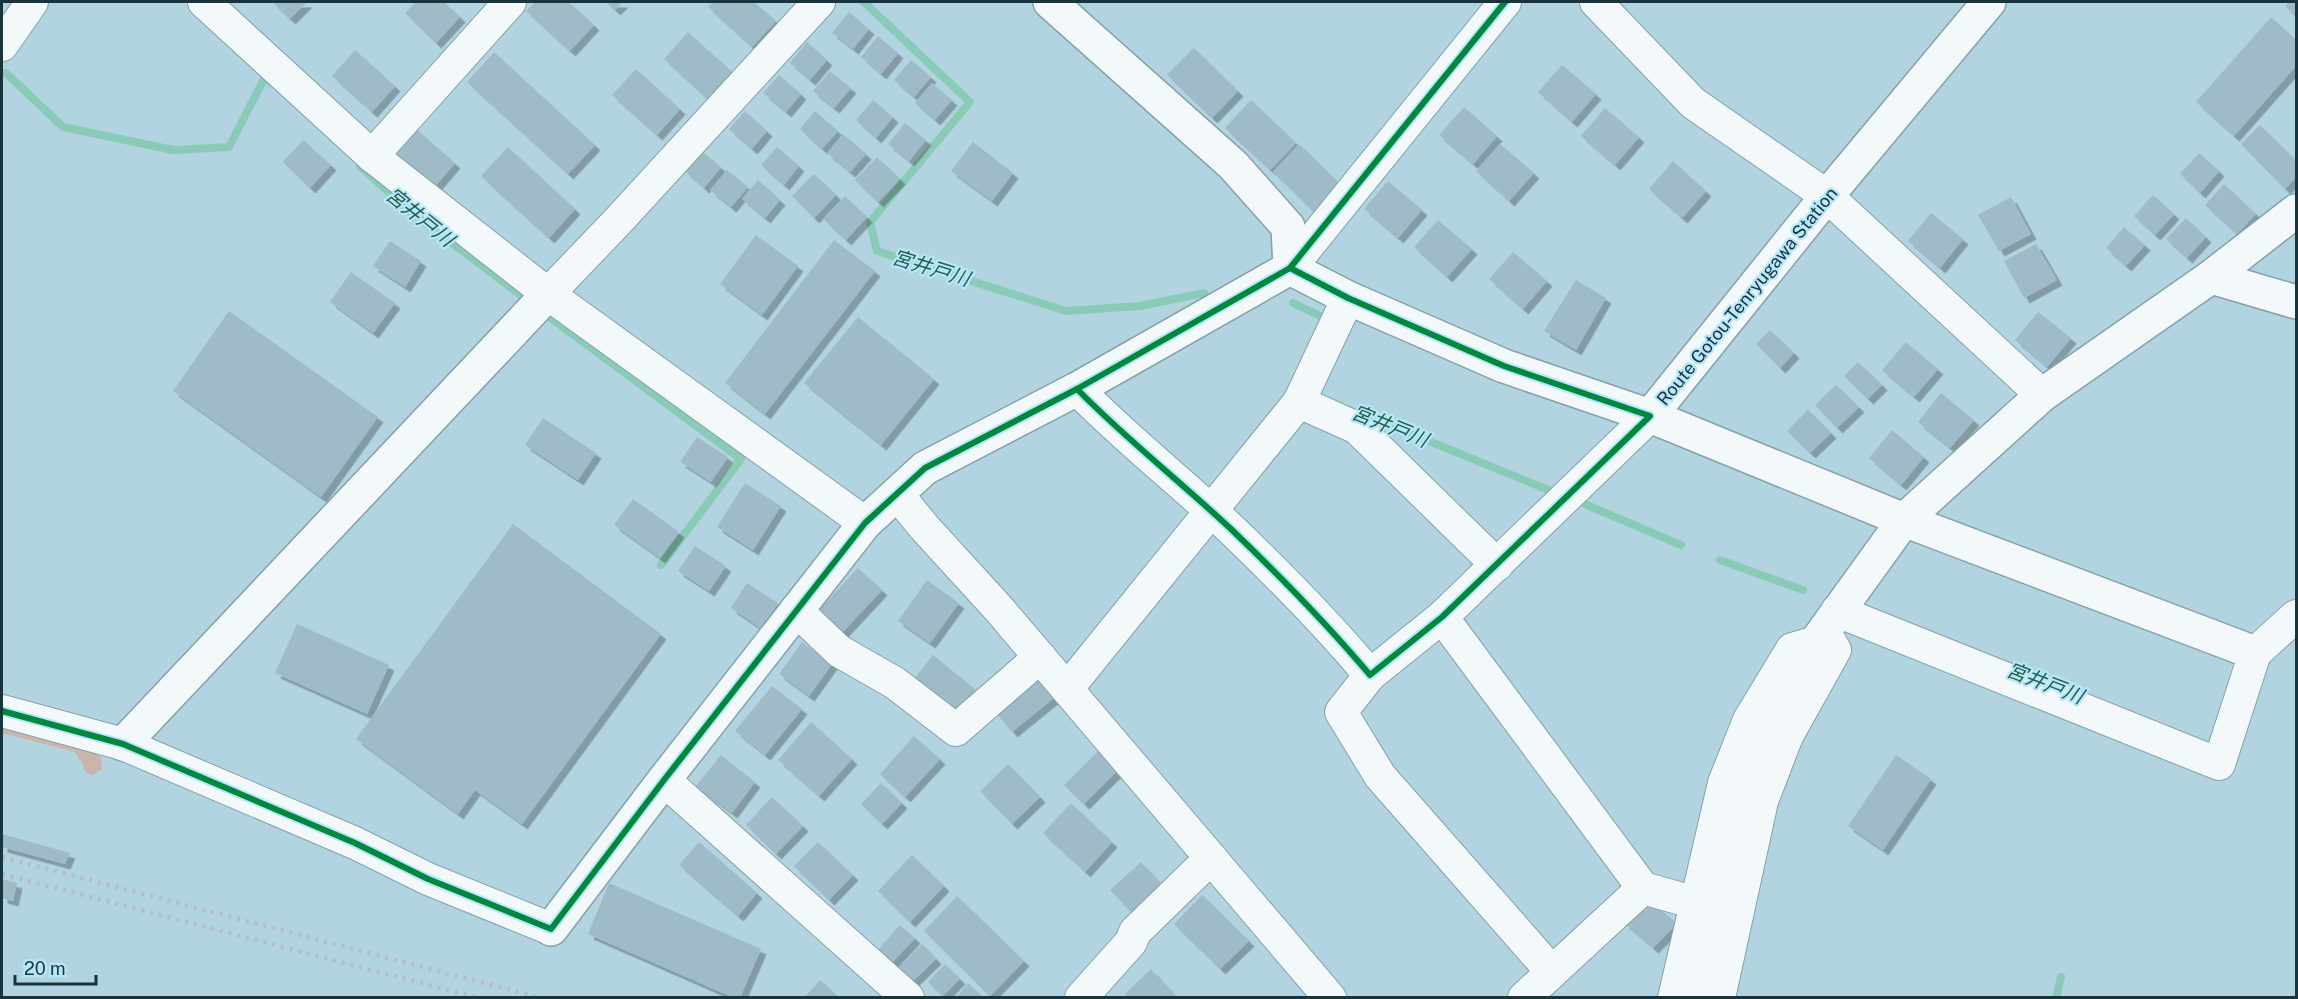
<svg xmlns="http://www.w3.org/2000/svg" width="2298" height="999" font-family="'Public Sans','Noto Sans JP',sans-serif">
  <defs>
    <filter id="shadow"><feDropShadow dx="5.5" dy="5.5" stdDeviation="0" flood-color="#0004"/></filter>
  </defs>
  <rect width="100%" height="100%" fill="#b2d4e1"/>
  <polygon fill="#cab5ab" points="2,724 92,752 101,757 102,769 93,775 86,773 82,763 75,752 2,733"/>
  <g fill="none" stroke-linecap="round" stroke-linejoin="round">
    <g stroke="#8acbb8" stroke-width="8">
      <polyline points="864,2 970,102 870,222 877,251 1066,311 1140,306 1204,293"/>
      <polyline points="6,73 63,127 173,150 229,147 265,77 272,83"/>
      <polyline points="360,166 407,209 530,302"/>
      <polyline points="1293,303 1331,321"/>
      <polyline points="540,310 741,459 661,565"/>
      <polyline points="1360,413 1551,491"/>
      <polyline points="1587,505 1681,545"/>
      <polyline points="1720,560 1803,590"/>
      <polyline points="2056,998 2061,977"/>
    </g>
  </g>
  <g fill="#9ebbc7" filter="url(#shadow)">
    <polygon points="272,2 307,2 290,19"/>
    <polygon points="416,2 444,2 460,17 436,43 405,13"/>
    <polygon points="535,2 569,2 594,25 570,51 526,11"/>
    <polygon points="606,2 623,2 615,10"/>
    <polygon points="713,2 754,2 776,21 752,47 708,7"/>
    <polygon points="2289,2 2296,2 2296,16 2285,6"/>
    <polygon points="849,12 869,29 853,49 832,33"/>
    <polygon points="2271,17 2296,40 2296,66 2234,136 2196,102"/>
    <polygon points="688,32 732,72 708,99 664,59"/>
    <polygon points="878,36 898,53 881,74 861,57"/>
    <polygon points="807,42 827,60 810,80 790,63"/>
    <polygon points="1194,48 1238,91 1212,118 1167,75"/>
    <polygon points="355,50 395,86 372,112 332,76"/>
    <polygon points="494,52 595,145 568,174 467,82"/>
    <polygon points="911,60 931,77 914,97 894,80"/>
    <polygon points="1562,65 1596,94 1572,122 1538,92"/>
    <polygon points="636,69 680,109 657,135 612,95"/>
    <polygon points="830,71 851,88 834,108 813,91"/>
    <polygon points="779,75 801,94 786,112 763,93"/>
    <polygon points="932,83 952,100 935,120 915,103"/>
    <polygon points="873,100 893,117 876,138 856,120"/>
    <polygon points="1251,100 1296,143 1270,170 1225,128"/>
    <polygon points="1464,107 1497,136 1473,164 1439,135"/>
    <polygon points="1605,108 1639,137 1615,165 1581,136"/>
    <polygon points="745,111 767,131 752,149 729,129"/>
    <polygon points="815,111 838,131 822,149 800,129"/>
    <polygon points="905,123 926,140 909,161 888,144"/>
    <polygon points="2260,125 2296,161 2296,177 2285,189 2241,144"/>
    <polygon points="415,128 455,163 432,190 392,154"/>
    <polygon points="843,134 866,154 850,172 827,153"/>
    <polygon points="303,140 331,165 310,188 283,162"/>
    <polygon points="973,142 1013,173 992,201 951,171"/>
    <polygon points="1299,144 1343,187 1317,215 1273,172"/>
    <polygon points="1500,144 1534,173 1509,201 1476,171"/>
    <polygon points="508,147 575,209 549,238 481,176"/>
    <polygon points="777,147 799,166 784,185 761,165"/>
    <polygon points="700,150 721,167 704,188 684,170"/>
    <polygon points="2199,153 2219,171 2200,193 2180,174"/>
    <polygon points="877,157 900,179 878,202 855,180"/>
    <polygon points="1673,161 1706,191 1682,218 1649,189"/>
    <polygon points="727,170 748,187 731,207 710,190"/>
    <polygon points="814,174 836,195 814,218 792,196"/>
    <polygon points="758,180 780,200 765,218 742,199"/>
    <polygon points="1388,181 1422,210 1398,238 1364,209"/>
    <polygon points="2224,184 2256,214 2237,234 2205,205"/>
    <polygon points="2153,195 2174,214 2155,235 2134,216"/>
    <polygon points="845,196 867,217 846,240 823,219"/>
    <polygon points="2011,197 2031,234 1999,251 1978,215"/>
    <polygon points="1931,213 1963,239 1940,268 1908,241"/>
    <polygon points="2186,218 2206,237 2187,258 2166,239"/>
    <polygon points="1438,220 1472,249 1447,277 1414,247"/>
    <polygon points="2124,227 2145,245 2126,266 2106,248"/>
    <polygon points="756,235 798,266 762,315 720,284"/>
    <polygon points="834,240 875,271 765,414 725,383"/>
    <polygon points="390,241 421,261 405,287 373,266"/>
    <polygon points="2036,244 2057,280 2024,298 2004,261"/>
    <polygon points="1513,252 1547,281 1523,309 1489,279"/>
    <polygon points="351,272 395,303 373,333 330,302"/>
    <polygon points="1576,280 1606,298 1576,350 1544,331"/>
    <polygon points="229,311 378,417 321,497 173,391"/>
    <polygon points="2038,312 2071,338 2047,367 2015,340"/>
    <polygon points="858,317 934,379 881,445 804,383"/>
    <polygon points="1770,330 1794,353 1780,368 1756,344"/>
    <polygon points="1906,342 1938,369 1914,397 1882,370"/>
    <polygon points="1858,362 1882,385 1868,399 1844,376"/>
    <polygon points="1836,385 1859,407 1837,428 1815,405"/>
    <polygon points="1941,393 1974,420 1950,448 1918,422"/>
    <polygon points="1808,410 1831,433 1810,453 1787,431"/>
    <polygon points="543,418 596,453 578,480 525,445"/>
    <polygon points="1892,430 1924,457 1901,485 1869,458"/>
    <polygon points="697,437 728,457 711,482 680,462"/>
    <polygon points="745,483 781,506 753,550 717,527"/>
    <polygon points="633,499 679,532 660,558 614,525"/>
    <polygon points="513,524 661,634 522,824 475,790 458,814 356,739"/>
    <polygon points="695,546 726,566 709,591 678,571"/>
    <polygon points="858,568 882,590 840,635 816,613"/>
    <polygon points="927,580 959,603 930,643 898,621"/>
    <polygon points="747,583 778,603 762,629 731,608"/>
    <polygon points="297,624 389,665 367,714 275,673"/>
    <polygon points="802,642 832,664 809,696 779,674"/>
    <polygon points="933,655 977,691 954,718 911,683"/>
    <polygon points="1036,674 1055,697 1012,732 993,709"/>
    <polygon points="772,686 802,709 765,755 735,731"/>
    <polygon points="811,722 852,759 819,796 778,760"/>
    <polygon points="914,736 940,759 905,797 880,774"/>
    <polygon points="1101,748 1121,767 1084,804 1064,785"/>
    <polygon points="721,755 755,782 732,813 696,786"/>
    <polygon points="1896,755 1931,779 1883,850 1848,826"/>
    <polygon points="1008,764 1040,797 1012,824 980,791"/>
    <polygon points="881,783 902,803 882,824 861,804"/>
    <polygon points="772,797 803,826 776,854 746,825"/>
    <polygon points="1071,803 1112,842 1085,872 1043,833"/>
    <polygon points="2,834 70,853 65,864 2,847"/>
    <polygon points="699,842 757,893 738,916 679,865"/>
    <polygon points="818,842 853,875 829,900 794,866"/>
    <polygon points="912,855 944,886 910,922 878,891"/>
    <polygon points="1141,862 1164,887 1134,915 1110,890"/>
    <polygon points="2,879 17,883 13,901 2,898"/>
    <polygon points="609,883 761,949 740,998 734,998 588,934"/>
    <polygon points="1202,895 1249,941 1220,969 1174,924"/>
    <polygon points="957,896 1024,961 990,996 924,931"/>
    <polygon points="1649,899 1677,924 1653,948 1624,923"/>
    <polygon points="900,925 915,938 891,964 877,951"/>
    <polygon points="922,944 936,959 911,983 897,969"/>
    <polygon points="945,964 960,979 943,996 928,982"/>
    <polygon points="1151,969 1177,998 1128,998 1125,994"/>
    <polygon points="820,980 840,998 804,998"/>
    <polygon points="968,983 984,998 956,998"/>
  </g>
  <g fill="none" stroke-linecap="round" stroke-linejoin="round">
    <g stroke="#85a1ab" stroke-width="34">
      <g id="street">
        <polyline points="204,2 372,156 548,294 865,523"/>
        <polyline points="1596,2 1693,103 1827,196 2042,395"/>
        <polyline points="2,45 32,2"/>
        <polyline points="372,156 510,2"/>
        <polyline points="1290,268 1505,2"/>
        <polyline points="548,294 618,221 819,2"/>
        <path d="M1077 389C1126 439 1181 482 1232 530 1280 576 1327 624 1370 675L1442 617 1650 416"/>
        <polyline points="1299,402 1357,428 1497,565"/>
        <polyline points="897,494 924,527 998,608 1330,998"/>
        <polyline points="796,610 839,651 895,683 956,730 1040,657"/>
        <polyline points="1837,611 2219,764 2255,653 2296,616"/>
        <polyline points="1442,617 1643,888 1696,903"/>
        <polyline points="1370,675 1341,712 1380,776 1552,972"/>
        <polyline points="1067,689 1299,402 1348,298"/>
        <polyline points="2,711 123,744 355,843 428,879 551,929"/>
        <polyline points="664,780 908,998"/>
        <polyline points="1081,998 1131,942 1135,932 1211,858"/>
        <polyline points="1524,998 1643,888"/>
        <polyline points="1674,998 1724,783 1749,720 1792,649 1816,642"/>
        <polyline points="1719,998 1762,801 1787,736 1835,650 1824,631"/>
      </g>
    </g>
    <g stroke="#85a1ab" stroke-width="36">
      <g id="secondary">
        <polyline points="1050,2 1233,165 1288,227 1290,268"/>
        <polyline points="1290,268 1348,298 1504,366 1650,416 1904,520 2255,653"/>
        <polyline points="2211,277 2296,302"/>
        <polyline points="1650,416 1827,196 1989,2"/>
        <polyline points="123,744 548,294"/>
        <polyline points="551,929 664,780 865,523 925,468 1077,389 1290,268"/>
        <polyline points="1696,998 1712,931 1743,788 1768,724 1816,642 1904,520 2042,395 2211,277 2296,211"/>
      </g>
    </g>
    <use href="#street" stroke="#f3f9fa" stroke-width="32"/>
    <use href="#secondary" stroke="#f3f9fa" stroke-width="33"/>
    <g stroke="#b5bec2" stroke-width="4.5" stroke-dasharray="3 6" stroke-linecap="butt">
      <polyline points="2,857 541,998"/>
      <polyline points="2,874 479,998"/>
    </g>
    <g stroke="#b6e7fb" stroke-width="10">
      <g id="cycleway">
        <path d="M1077 389C1126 439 1181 482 1232 530 1280 576 1327 624 1370 675L1442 617 1650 416 1504 366 1348 298 1290 268"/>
        <polyline points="2,711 123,744 355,843 428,879 551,929 664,780 865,523 925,468 1077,389 1290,268 1505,2"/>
      </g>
    </g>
    <use href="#cycleway" stroke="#00873e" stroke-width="6"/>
  </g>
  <g text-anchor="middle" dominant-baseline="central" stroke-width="4.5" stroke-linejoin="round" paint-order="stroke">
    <g font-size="18" fill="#1a343d" stroke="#b6e7fb">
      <text transform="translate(1747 296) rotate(-51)">Route Gotou-Tenryugawa Station</text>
    </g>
    <g font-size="20" font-style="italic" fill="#245f49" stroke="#b6e7fb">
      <text transform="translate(420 217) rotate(39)">宮井戸川</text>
      <text transform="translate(931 268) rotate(17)">宮井戸川</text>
      <text transform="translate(1390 426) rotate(22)">宮井戸川</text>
      <text transform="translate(2045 683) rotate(21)">宮井戸川</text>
    </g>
  </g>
  <rect width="2298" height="999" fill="none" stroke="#1a343d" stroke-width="6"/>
  <path d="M15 975v9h81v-9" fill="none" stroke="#1a343d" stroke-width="3"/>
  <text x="24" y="975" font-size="18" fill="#1a343d" stroke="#b6e7fb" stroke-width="4.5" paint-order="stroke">20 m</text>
</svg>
